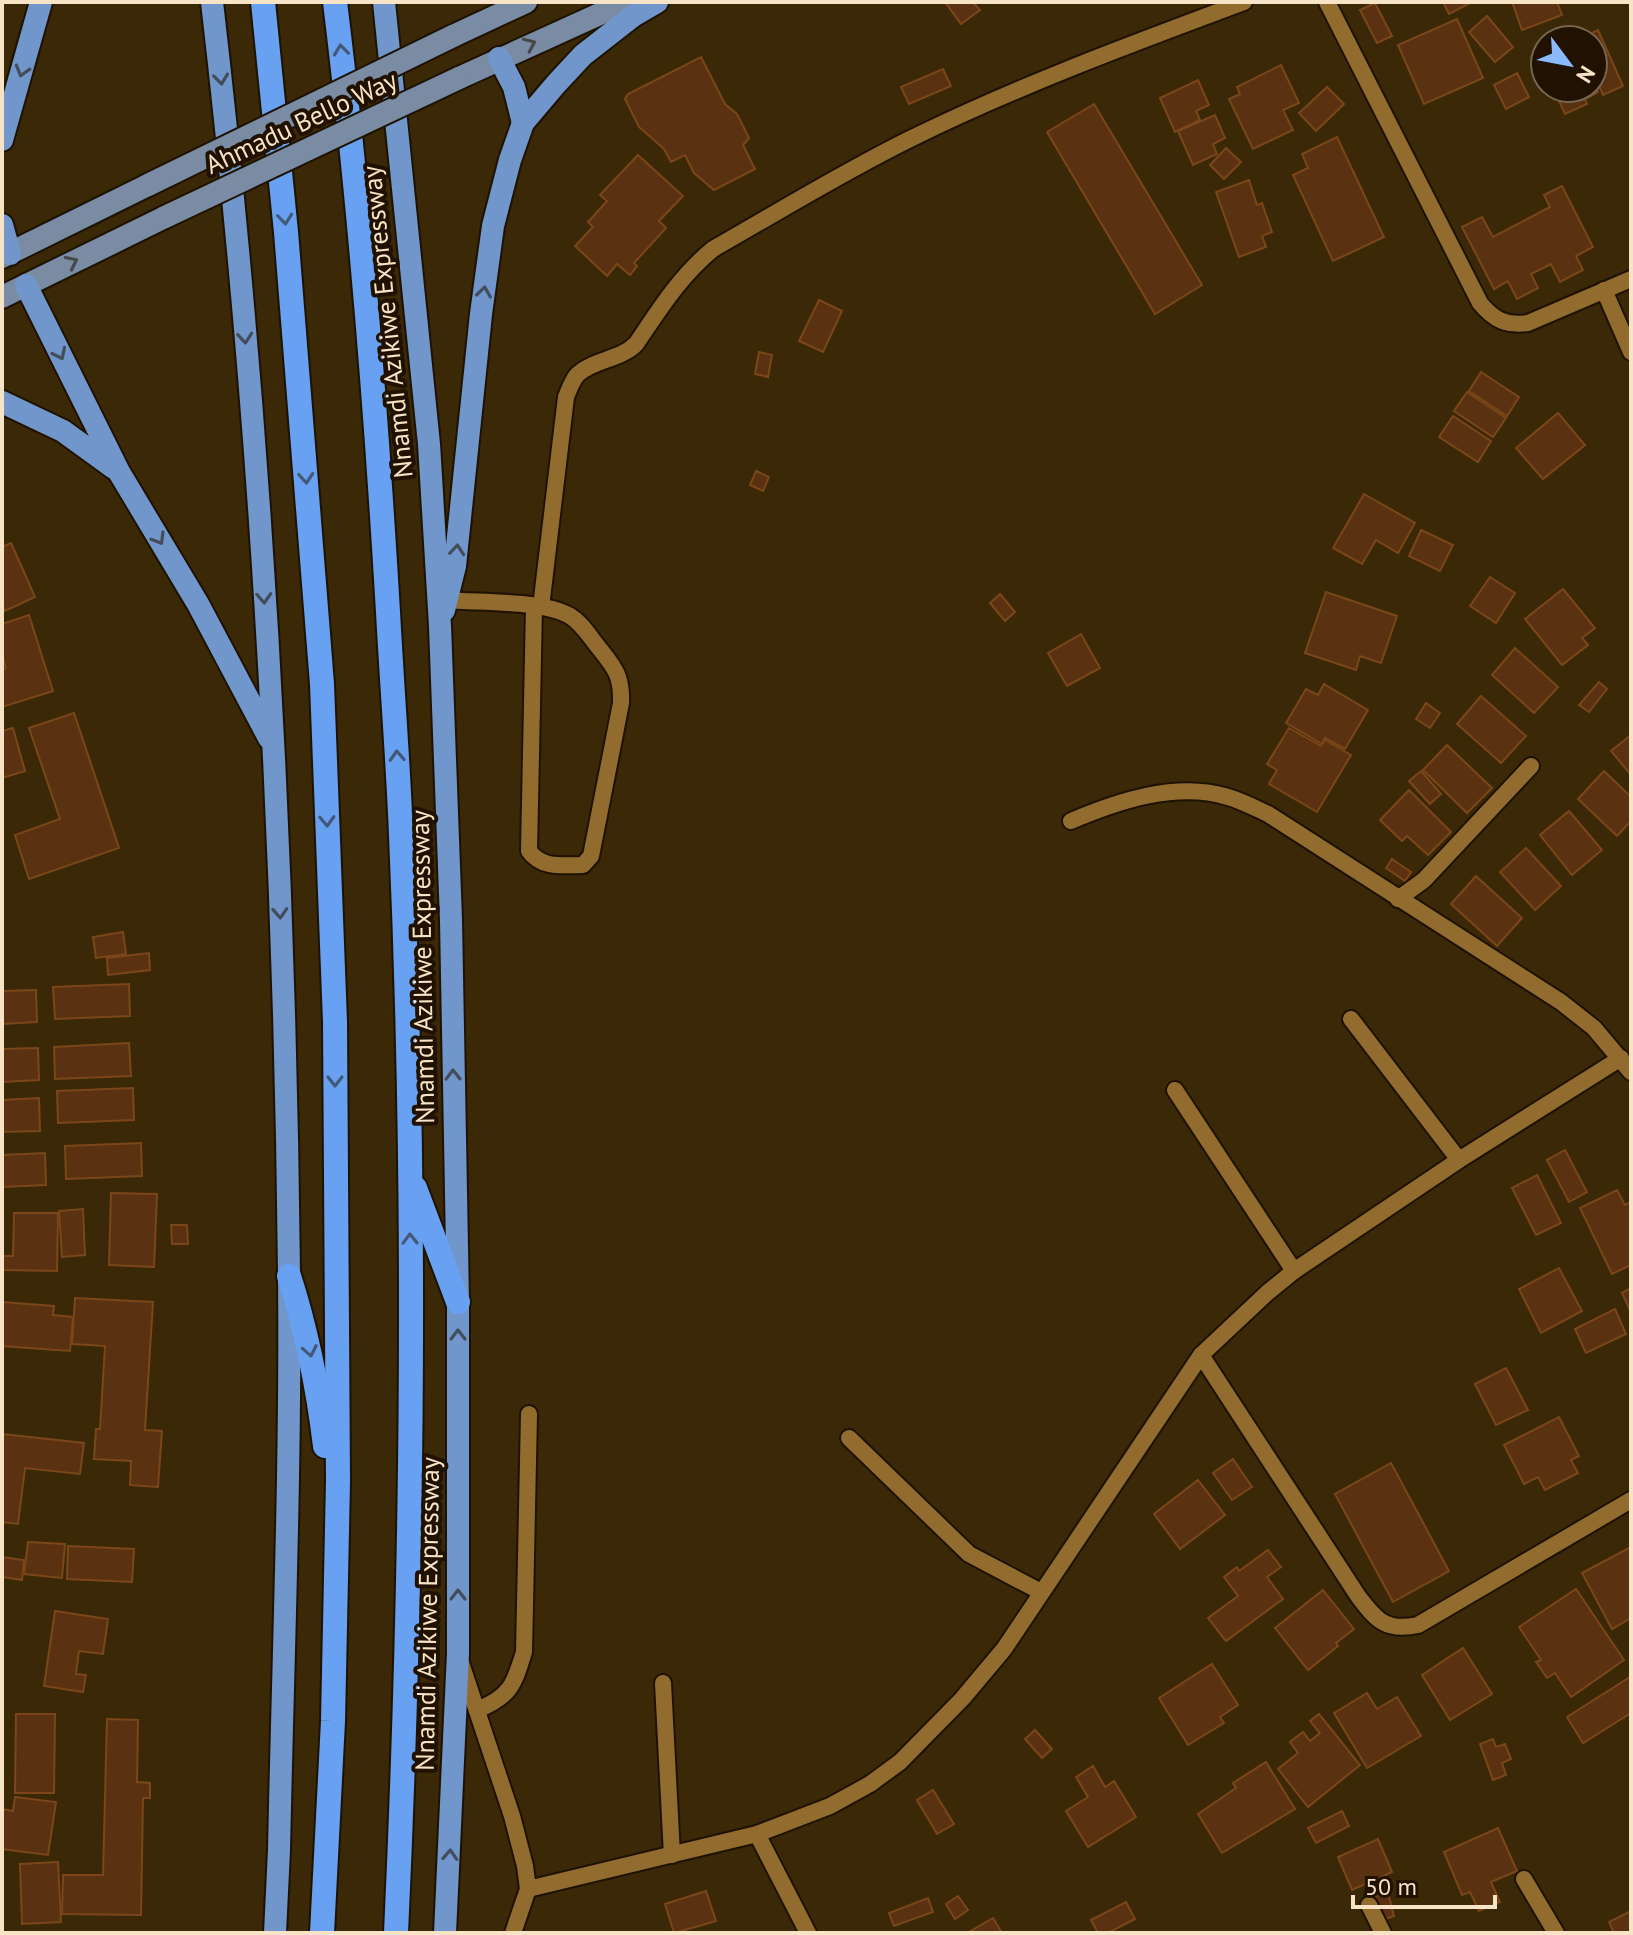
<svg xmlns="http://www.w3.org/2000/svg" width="1633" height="1935" font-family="'PT Sans',sans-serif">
  <rect width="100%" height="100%" fill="#3b2806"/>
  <g fill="#5a3211" stroke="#7a461a" stroke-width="2">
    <polygon points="945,2 973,2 980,10 961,24"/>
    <polygon points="1443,2 1472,2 1449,14"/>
    <polygon points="1512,2 1557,2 1562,15 1522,30"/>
    <polygon points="1375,3 1392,36 1377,43 1360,10"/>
    <polygon points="1487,16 1513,47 1495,62 1469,32"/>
    <polygon points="1457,19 1483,78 1424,104 1398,45"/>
    <polygon points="1598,30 1623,86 1603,95 1593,72 1593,40 1577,40"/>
    <polygon points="701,57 725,104 737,114 749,138 743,145 755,169 714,190 694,173 685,155 671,162 664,149 639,127 625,99 628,94"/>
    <polygon points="1281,65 1299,103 1283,110 1293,130 1253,149 1229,99 1240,94 1237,87"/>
    <polygon points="943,69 951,86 909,104 901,87"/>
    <polygon points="1517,73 1529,97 1506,109 1494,85"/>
    <polygon points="1198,80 1209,105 1196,111 1200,120 1175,132 1160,98"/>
    <polygon points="1593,81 1598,92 1585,99 1587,104 1565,114 1553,88 1593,88"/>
    <polygon points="1327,87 1344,104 1316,131 1299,113"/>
    <polygon points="1094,104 1202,285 1155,314 1047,132"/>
    <polygon points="1215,115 1225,138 1213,144 1217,154 1193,165 1178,131"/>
    <polygon points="1337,137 1384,237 1333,261 1293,175 1308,168 1302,154"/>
    <polygon points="1226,148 1241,162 1224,179 1210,165"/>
    <polygon points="638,155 683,196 659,221 666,228 634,263 637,266 630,275 617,264 607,276 575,246 593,227 588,222 607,201 600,195"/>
    <polygon points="1249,180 1257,205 1262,203 1272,232 1262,236 1266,247 1239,257 1216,192"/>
    <polygon points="1562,186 1593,247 1576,256 1583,270 1560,282 1551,264 1531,274 1538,288 1517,299 1508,281 1494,289 1462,227 1482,217 1493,237 1550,207 1544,195"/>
    <polygon points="819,300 842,311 823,352 799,341"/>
    <polygon points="759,352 772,355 768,377 755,374"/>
    <polygon points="1481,372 1519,397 1507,416 1469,391"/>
    <polygon points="1467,392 1506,418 1493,437 1454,411"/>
    <polygon points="1558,413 1585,445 1543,479 1516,448"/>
    <polygon points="1453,416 1491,441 1478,462 1439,437"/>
    <polygon points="756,471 769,477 763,491 750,485"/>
    <polygon points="1364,494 1415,523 1398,553 1376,540 1362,564 1333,548"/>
    <polygon points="1421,530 1453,545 1440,571 1409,556"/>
    <polygon points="11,543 35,597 5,611 2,604 2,547"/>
    <polygon points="1490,577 1515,593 1496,623 1470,606"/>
    <polygon points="1563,589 1595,628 1582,638 1588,645 1562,665 1525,619"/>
    <polygon points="1326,592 1397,616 1381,663 1360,656 1356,670 1305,653"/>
    <polygon points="1000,594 1015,612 1005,621 990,603"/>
    <polygon points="29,615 53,691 2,707 2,670 6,668 2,654 2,624"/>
    <polygon points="1081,634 1100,668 1067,686 1048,653"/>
    <polygon points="1515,648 1558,687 1534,713 1492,675"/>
    <polygon points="1599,682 1607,689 1589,712 1579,705"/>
    <polygon points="1324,684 1368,710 1345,749 1325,738 1322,744 1286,723 1306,689 1318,695"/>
    <polygon points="1481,696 1526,736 1501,763 1457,724"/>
    <polygon points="1426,703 1440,713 1430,728 1416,719"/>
    <polygon points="74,713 119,848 29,879 15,835 60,819 29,728"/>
    <polygon points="13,728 25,771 2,778 2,731"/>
    <polygon points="1289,728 1321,746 1325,740 1351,755 1317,812 1269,784 1277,770 1267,764"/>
    <polygon points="1631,735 1631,775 1611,751"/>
    <polygon points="1447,745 1492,788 1467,813 1423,770"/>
    <polygon points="1421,771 1441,794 1430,804 1409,781"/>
    <polygon points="1604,771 1631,797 1631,821 1617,836 1578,799"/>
    <polygon points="1409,790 1451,832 1428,855 1407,836 1402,841 1380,820"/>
    <polygon points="1569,811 1602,850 1572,875 1540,835"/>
    <polygon points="1526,848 1561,886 1535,910 1500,872"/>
    <polygon points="1392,859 1411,872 1405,881 1386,868"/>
    <polygon points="1476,876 1522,918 1497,946 1451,904"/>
    <polygon points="123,932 126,954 96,958 93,937"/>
    <polygon points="149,953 150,970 108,975 107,958"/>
    <polygon points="129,984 130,1016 55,1019 53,987"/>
    <polygon points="36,990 37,1022 2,1024 2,991"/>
    <polygon points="129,1043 131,1076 55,1079 54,1047"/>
    <polygon points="38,1048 39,1080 2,1082 2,1049"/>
    <polygon points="133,1088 134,1120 58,1123 57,1091"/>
    <polygon points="39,1098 40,1131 2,1132 2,1100"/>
    <polygon points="141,1143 142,1176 66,1179 65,1146"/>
    <polygon points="1565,1150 1587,1192 1569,1202 1547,1160"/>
    <polygon points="45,1153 46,1185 2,1187 2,1155"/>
    <polygon points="1537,1175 1561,1223 1536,1235 1512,1188"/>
    <polygon points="1617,1190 1625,1205 1631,1202 1631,1265 1612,1274 1580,1208"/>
    <polygon points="111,1193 157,1194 154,1267 109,1265"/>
    <polygon points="83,1209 85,1255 62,1257 59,1211"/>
    <polygon points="14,1213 58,1213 57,1271 2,1270 2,1256 13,1256"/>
    <polygon points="171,1225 187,1225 188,1244 172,1244"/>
    <polygon points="1559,1268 1582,1311 1541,1333 1519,1289"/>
    <polygon points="1631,1288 1631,1312 1622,1293"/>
    <polygon points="75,1298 153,1302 145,1430 162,1431 158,1487 130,1485 131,1461 94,1459 96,1429 100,1429 105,1346 72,1344"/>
    <polygon points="2,1302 54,1306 53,1315 73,1317 70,1351 2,1346"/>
    <polygon points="1615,1309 1626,1334 1586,1353 1575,1329"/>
    <polygon points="1506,1368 1528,1410 1496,1425 1475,1384"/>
    <polygon points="1559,1417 1579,1456 1571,1460 1578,1473 1545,1490 1538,1477 1524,1484 1504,1445"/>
    <polygon points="2,1434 84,1443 80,1474 25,1468 18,1524 2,1522"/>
    <polygon points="1233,1459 1252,1487 1232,1500 1213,1473"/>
    <polygon points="1391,1463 1449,1571 1393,1602 1335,1494"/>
    <polygon points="1198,1480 1225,1515 1180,1549 1154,1514"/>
    <polygon points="28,1542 65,1544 62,1578 24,1574"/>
    <polygon points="68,1546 134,1549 132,1582 67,1579"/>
    <polygon points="1631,1547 1631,1618 1612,1629 1582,1573"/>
    <polygon points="1268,1550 1281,1567 1267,1577 1283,1599 1226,1641 1208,1618 1238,1596 1224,1577 1237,1567 1239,1571"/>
    <polygon points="2,1557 24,1560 22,1580 2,1577"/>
    <polygon points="1576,1589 1624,1660 1571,1697 1555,1673 1547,1678 1536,1662 1541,1660 1519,1627"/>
    <polygon points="1323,1590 1354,1629 1336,1643 1338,1646 1308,1670 1275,1628"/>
    <polygon points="55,1611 108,1619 103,1654 79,1651 76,1674 86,1675 83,1692 44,1686"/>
    <polygon points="1463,1648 1492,1694 1450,1720 1422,1675"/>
    <polygon points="1212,1664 1238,1705 1220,1717 1224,1723 1188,1745 1159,1698"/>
    <polygon points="1630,1677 1631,1713 1583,1743 1567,1717"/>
    <polygon points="1367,1693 1377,1709 1397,1697 1421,1736 1367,1768 1334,1713"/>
    <polygon points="16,1714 55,1714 54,1793 15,1793"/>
    <polygon points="1319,1714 1360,1765 1308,1807 1278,1769 1298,1753 1290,1742 1303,1732 1310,1741 1320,1733 1310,1721"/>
    <polygon points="107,1719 138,1720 137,1782 150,1783 150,1798 143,1798 141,1915 62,1914 63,1875 103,1875"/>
    <polygon points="1035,1730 1052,1749 1042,1758 1025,1739"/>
    <polygon points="1493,1739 1496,1747 1505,1744 1511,1759 1502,1763 1506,1775 1493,1780 1480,1744"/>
    <polygon points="1266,1762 1295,1809 1222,1853 1198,1814 1236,1788 1233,1783"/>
    <polygon points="1093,1766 1105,1787 1114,1781 1136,1817 1088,1847 1066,1811 1088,1797 1076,1777"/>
    <polygon points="933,1790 954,1824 937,1834 917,1800"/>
    <polygon points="15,1797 56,1802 48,1855 2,1849 2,1809 13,1811"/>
    <polygon points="1342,1811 1349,1826 1316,1843 1308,1828"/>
    <polygon points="1498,1828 1517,1871 1491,1882 1500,1902 1479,1911 1470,1892 1462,1895 1444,1852"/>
    <polygon points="1378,1839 1392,1872 1352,1890 1338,1857"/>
    <polygon points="58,1862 61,1922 22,1924 20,1864"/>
    <polygon points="706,1891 716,1921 674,1933 665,1904"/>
    <polygon points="1388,1893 1394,1916 1379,1921 1373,1897"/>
    <polygon points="958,1896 968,1910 955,1919 946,1904"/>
    <polygon points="928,1898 933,1912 894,1926 889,1913"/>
    <polygon points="1126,1902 1135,1919 1108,1933 1098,1933 1091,1920"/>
    <polygon points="1631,1911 1631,1933 1614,1933 1609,1922"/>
    <polygon points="993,1918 1002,1933 967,1933"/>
  </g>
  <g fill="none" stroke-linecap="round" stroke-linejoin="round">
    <g stroke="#1e1202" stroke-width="20">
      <g id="minor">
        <path d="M1327 2 1480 303C1494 320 1506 326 1528 323L1631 279"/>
        <polyline points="1604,290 1631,352"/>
        <path d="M447 600C480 603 543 600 570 616 582 623 590 637 599 648 615 668 622 676 621 703L591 856 583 865C563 865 542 869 529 851L534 607"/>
        <path d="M541 607 566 397C569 390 572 380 578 374 595 359 620 360 636 344 659 310 680 276 713 249 778 212 843 172 910 139 1018 86 1131 44 1244 2"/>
        <path d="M1071 821C1118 801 1177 781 1228 797 1242 801 1255 808 1268 814L1561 1002 1594 1028 1631 1072"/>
        <polyline points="1398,899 1424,880 1531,766"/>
        <polyline points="1351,1019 1459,1160"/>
        <polyline points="1175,1090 1294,1271"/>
        <path d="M1201 1355 1358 1596C1376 1620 1386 1632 1418 1625L1631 1500"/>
        <polyline points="849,1438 969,1554 1041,1592"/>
        <polyline points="461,1663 512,1816 525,1866 528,1889 513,1933"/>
        <polyline points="663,1683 672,1855"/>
        <path d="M477 1710C510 1697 514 1685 524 1652L529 1414"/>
        <polyline points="757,1834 808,1933"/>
        <polyline points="1524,1879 1556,1933"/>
        <polyline points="528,1889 757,1834 830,1806 870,1784 900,1762 962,1699 1004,1649 1201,1355 1267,1293 1294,1271 1459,1160 1621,1058"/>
        <polyline points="1369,1905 1383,1933"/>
      </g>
    </g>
    <g stroke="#1e1202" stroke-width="26">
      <g id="primary">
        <polyline points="453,36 526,2"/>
        <polyline points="459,78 626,2"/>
        <polyline points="2,257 148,185"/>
        <polyline points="2,297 165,217"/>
      </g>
    </g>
    <g stroke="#1e1202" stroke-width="26">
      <g id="trunk">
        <path d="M212 2C261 423 285 849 289 1274 291 1466 283 1658 279 1850L275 1933"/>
        <polyline points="384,2 429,444 440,626 451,920 458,1302 458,1653 445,1933"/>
        <polyline points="499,58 514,87 523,123"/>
        <polyline points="2,140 41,2"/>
        <polyline points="2,225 10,254"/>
        <polyline points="26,285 119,472 198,604 269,738"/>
        <polyline points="2,402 63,431 114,468"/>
        <polyline points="444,610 455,566 481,314 493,226 510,160 523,123 556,84 583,55 633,16 657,2"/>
      </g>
    </g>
    <g stroke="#1e1202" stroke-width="28">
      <g id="motorway">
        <polyline points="263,2 286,232 322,684 335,1022 338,1481 333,1721 322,1933"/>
        <path d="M335 2C360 205 376 408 388 612 392 686 398 761 401 835 417 1201 413 1567 396 1933"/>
        <polyline points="415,1188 458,1302"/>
        <path d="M289 1276C307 1332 318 1388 325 1446"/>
      </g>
    </g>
    <use href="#minor" stroke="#926c2f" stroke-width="16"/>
    <use href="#primary" stroke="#798ca4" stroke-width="22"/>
    <use href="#trunk" stroke="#7096cb" stroke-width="22"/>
    <use href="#motorway" stroke="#68a1f2" stroke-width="24"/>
    <g stroke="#1e1202" stroke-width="26" stroke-linecap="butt">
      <g id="primary-bridge">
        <polyline points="148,185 453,36"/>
        <polyline points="165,217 459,78"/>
      </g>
    </g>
    <use href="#primary-bridge" stroke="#798ca4" stroke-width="22"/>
  </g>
  <defs><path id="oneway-chevron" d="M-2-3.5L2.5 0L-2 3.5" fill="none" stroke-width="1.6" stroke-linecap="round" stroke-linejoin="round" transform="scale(2)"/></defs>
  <g stroke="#48484a">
    <use href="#oneway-chevron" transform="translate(530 44) rotate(-24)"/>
    <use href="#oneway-chevron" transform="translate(72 262) rotate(-26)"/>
  </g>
  <g stroke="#445979">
    <use href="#oneway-chevron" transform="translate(341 50) rotate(-97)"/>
    <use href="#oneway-chevron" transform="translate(285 219) rotate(84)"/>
    <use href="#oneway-chevron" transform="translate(306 478) rotate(86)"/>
    <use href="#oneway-chevron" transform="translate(397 756) rotate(-93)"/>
    <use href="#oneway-chevron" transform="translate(327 821) rotate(88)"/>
    <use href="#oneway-chevron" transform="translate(335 1081) rotate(90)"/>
    <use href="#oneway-chevron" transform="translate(410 1239) rotate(-91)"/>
    <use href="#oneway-chevron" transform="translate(310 1351) rotate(79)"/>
  </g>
  <g stroke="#444d5b">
    <use href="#oneway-chevron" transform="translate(22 71) rotate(106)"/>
    <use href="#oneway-chevron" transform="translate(221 79) rotate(83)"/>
    <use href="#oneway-chevron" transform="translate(484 292) rotate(-82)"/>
    <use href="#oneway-chevron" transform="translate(245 338) rotate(85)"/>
    <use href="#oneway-chevron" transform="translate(60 354) rotate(64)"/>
    <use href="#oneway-chevron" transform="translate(159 539) rotate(59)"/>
    <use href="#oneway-chevron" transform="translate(457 550) rotate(-85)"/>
    <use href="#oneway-chevron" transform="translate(264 598) rotate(87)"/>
    <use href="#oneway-chevron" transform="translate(280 913) rotate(87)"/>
    <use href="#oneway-chevron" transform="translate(453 1075) rotate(-91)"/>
    <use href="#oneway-chevron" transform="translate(458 1335) rotate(-90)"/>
    <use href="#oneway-chevron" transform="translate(458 1595) rotate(-90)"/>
    <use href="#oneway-chevron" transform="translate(450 1855) rotate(-87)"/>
  </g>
  <g text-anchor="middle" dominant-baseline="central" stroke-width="8" stroke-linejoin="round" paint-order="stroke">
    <g font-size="26" fill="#f7e3c5" stroke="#201100">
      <text transform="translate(301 122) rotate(-25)">Ahmadu Bello Way</text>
      <text transform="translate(387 322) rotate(-96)">Nnamdi Azikiwe Expressway</text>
      <text transform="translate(422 967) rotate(-91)">Nnamdi Azikiwe Expressway</text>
      <text transform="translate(427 1614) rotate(-89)">Nnamdi Azikiwe Expressway</text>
    </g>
  </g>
  <rect width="1633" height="1935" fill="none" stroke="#f7e3c5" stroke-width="8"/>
  <g transform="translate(1569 64) rotate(122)"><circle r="38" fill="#201100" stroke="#76654f" stroke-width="2"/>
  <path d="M0-6L14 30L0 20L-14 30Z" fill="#8bbafc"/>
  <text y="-12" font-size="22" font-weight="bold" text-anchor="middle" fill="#f7e3c5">N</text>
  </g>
  <path d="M1353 1895v12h142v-12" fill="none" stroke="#f7e3c5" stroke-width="4"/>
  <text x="1365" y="1895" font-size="24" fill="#f7e3c5" stroke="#201100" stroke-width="6" paint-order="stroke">50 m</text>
</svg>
